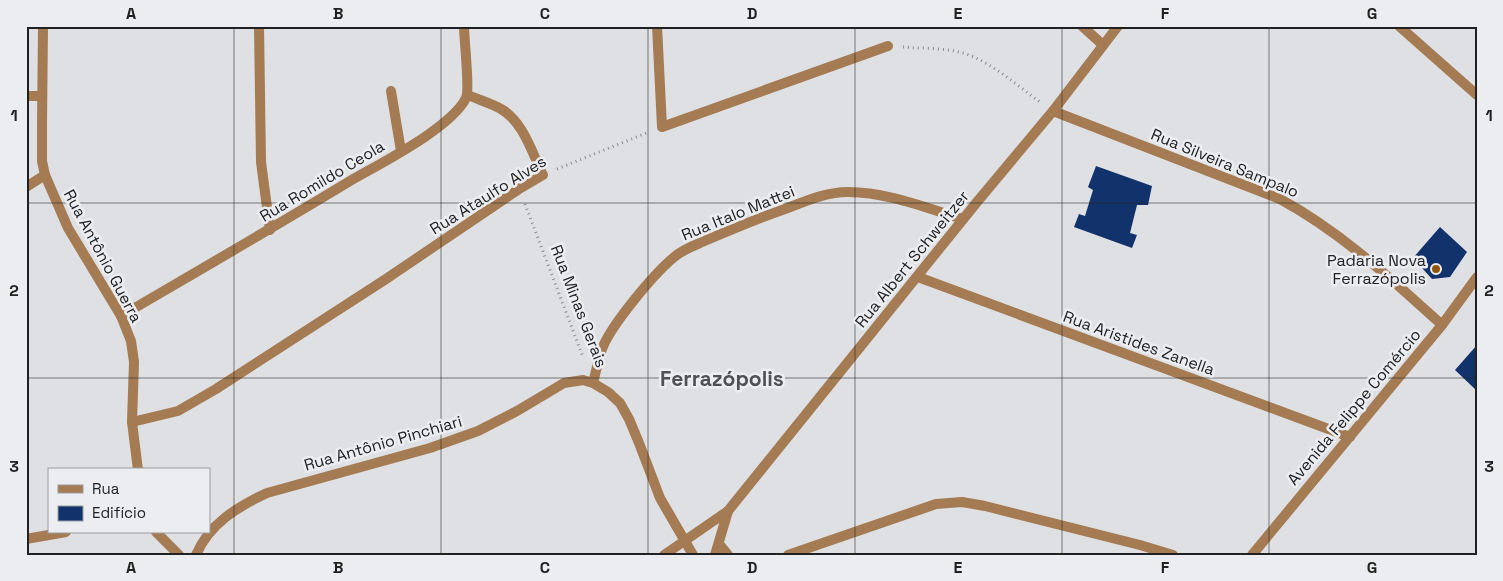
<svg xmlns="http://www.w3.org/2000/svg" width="1503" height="581" font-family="'Space Grotesk',sans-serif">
  <rect width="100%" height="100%" fill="#dee0e3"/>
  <g fill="#12326c">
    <polygon points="1096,166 1152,186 1148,205 1137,205 1130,233 1137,235 1132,248 1074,227 1079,214 1085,216 1093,190 1088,187"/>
    <polygon points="1440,227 1467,252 1450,277 1432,279 1413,258"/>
    <polygon points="1477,345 1477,391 1455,370"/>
  </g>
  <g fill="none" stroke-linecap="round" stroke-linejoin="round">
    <g stroke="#898b8d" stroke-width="3" stroke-dasharray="1 4" stroke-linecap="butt">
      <path d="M903 47C927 49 954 47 976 58 999 69 1019 87 1040 102"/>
      <polyline points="557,169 649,132"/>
      <polyline points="525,204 583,357"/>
    </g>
    <polyline stroke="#a47b52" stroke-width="10" points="391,91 401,151"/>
    <g stroke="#a47b52" stroke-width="10">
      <polyline points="43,26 42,125 42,161 45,175 68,228 121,316 131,341 134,362 132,422 138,470"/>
      <polyline points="259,26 261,162 270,230"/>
      <polyline points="657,26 662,127 888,46"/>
      <polyline points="1082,26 1103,45"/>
      <polyline points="1399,26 1477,95"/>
      <polyline points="26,96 42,96"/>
      <path d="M1053 111 1280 199C1341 232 1391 279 1442 325"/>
      <polyline points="26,187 45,175"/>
      <polyline points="918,277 1350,437"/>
      <path d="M121 316C198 271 274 227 350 181 381 163 451 128 466 98 470 90 464 39 464 26"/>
      <path d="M593 383C596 372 598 360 602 349 611 325 653 275 673 258 681 251 690 247 700 243 728 231 756 219 785 209 806 201 826 192 848 192 887 192 926 208 963 219"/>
      <path d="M132 422 178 411 216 389 386 279 519 189 543 175C532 153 523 121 501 109 491 103 479 100 468 95"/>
      <polyline points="156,532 179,555"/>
      <polyline points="26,539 66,532"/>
      <polyline points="719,544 728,555"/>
      <path d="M196 555C209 524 237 507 267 493L430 448 478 431 517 411 564 383 583 380 593 383 608 392 620 403 629 419 639 443 660 498 693 555"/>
      <polyline points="664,555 728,511 977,202 1053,111 1118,26"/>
      <polyline points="715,555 728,511"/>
      <polyline points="788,555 936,504 962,502 985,506 1140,545 1173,555"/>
      <polyline points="1252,555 1442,325 1477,277"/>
    </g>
  </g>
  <path fill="none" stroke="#212122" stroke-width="1" stroke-opacity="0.55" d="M234 26V555M441 26V555M648 26V555M855 26V555M1062 26V555M1269 26V555M26 203H1477M26 378H1477"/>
  <circle fill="#8d560c" stroke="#ebedf0" stroke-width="2" cx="1436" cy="269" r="5"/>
  <g text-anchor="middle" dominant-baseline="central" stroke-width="5" stroke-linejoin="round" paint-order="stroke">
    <g font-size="16" fill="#212122" stroke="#ebedf0">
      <text transform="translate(1225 163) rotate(22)">Rua Silveira Sampalo</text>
      <text transform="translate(322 181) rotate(-31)">Rua Romildo Ceola</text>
      <text transform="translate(488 195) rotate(-32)">Rua Ataulfo Alves</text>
      <text transform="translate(738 213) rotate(-22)">Rua Italo Mattei</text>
      <text transform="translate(103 256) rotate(62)">Rua Antônio Guerra</text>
      <text transform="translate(912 259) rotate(-51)">Rua Albert Schweitzer</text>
      <text transform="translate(579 306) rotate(69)">Rua Minas Gerais</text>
      <text transform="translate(1139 343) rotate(20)">Rua Aristides Zanella</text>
      <text transform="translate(1354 407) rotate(-50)">Avenida Felippe Comércio</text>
      <text transform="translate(383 443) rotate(-16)">Rua Antônio Pinchiari</text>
    </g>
    <g font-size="16" fill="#212122" stroke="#ebedf0" text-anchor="end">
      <text x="1426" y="260">Padaria Nova<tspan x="1426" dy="18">Ferrazópolis</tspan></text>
    </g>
    <g font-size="21" font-weight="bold" fill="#4f5154" stroke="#ebedf0">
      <text x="722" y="378">Ferrazópolis</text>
    </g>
  </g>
  <rect width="1503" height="581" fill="none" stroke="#ebedf0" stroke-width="55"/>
  <rect x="48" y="468" width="162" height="65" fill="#ebedf0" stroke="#9a9b9e"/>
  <rect x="58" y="485" width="25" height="8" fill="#a47b52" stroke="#9a9b9e"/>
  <text x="92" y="494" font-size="15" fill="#212122">Rua</text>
  <rect x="58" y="506" width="25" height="15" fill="#12326c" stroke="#9a9b9e"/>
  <text x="92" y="518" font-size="15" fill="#212122">Edifício</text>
  <rect x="28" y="28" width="1448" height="526" fill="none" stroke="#212122" stroke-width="2"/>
  <g font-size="16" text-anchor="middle" font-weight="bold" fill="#212122">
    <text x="131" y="19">A</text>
    <text x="338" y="19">B</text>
    <text x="545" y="19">C</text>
    <text x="752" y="19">D</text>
    <text x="958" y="19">E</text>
    <text x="1165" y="19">F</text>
    <text x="1372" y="19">G</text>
    <text x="14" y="121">1</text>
    <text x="1489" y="121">1</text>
    <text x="14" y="296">2</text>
    <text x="1489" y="296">2</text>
    <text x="14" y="472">3</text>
    <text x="1489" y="472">3</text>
    <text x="131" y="573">A</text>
    <text x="338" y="573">B</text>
    <text x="545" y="573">C</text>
    <text x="752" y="573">D</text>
    <text x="958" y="573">E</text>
    <text x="1165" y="573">F</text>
    <text x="1372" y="573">G</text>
  </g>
</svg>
